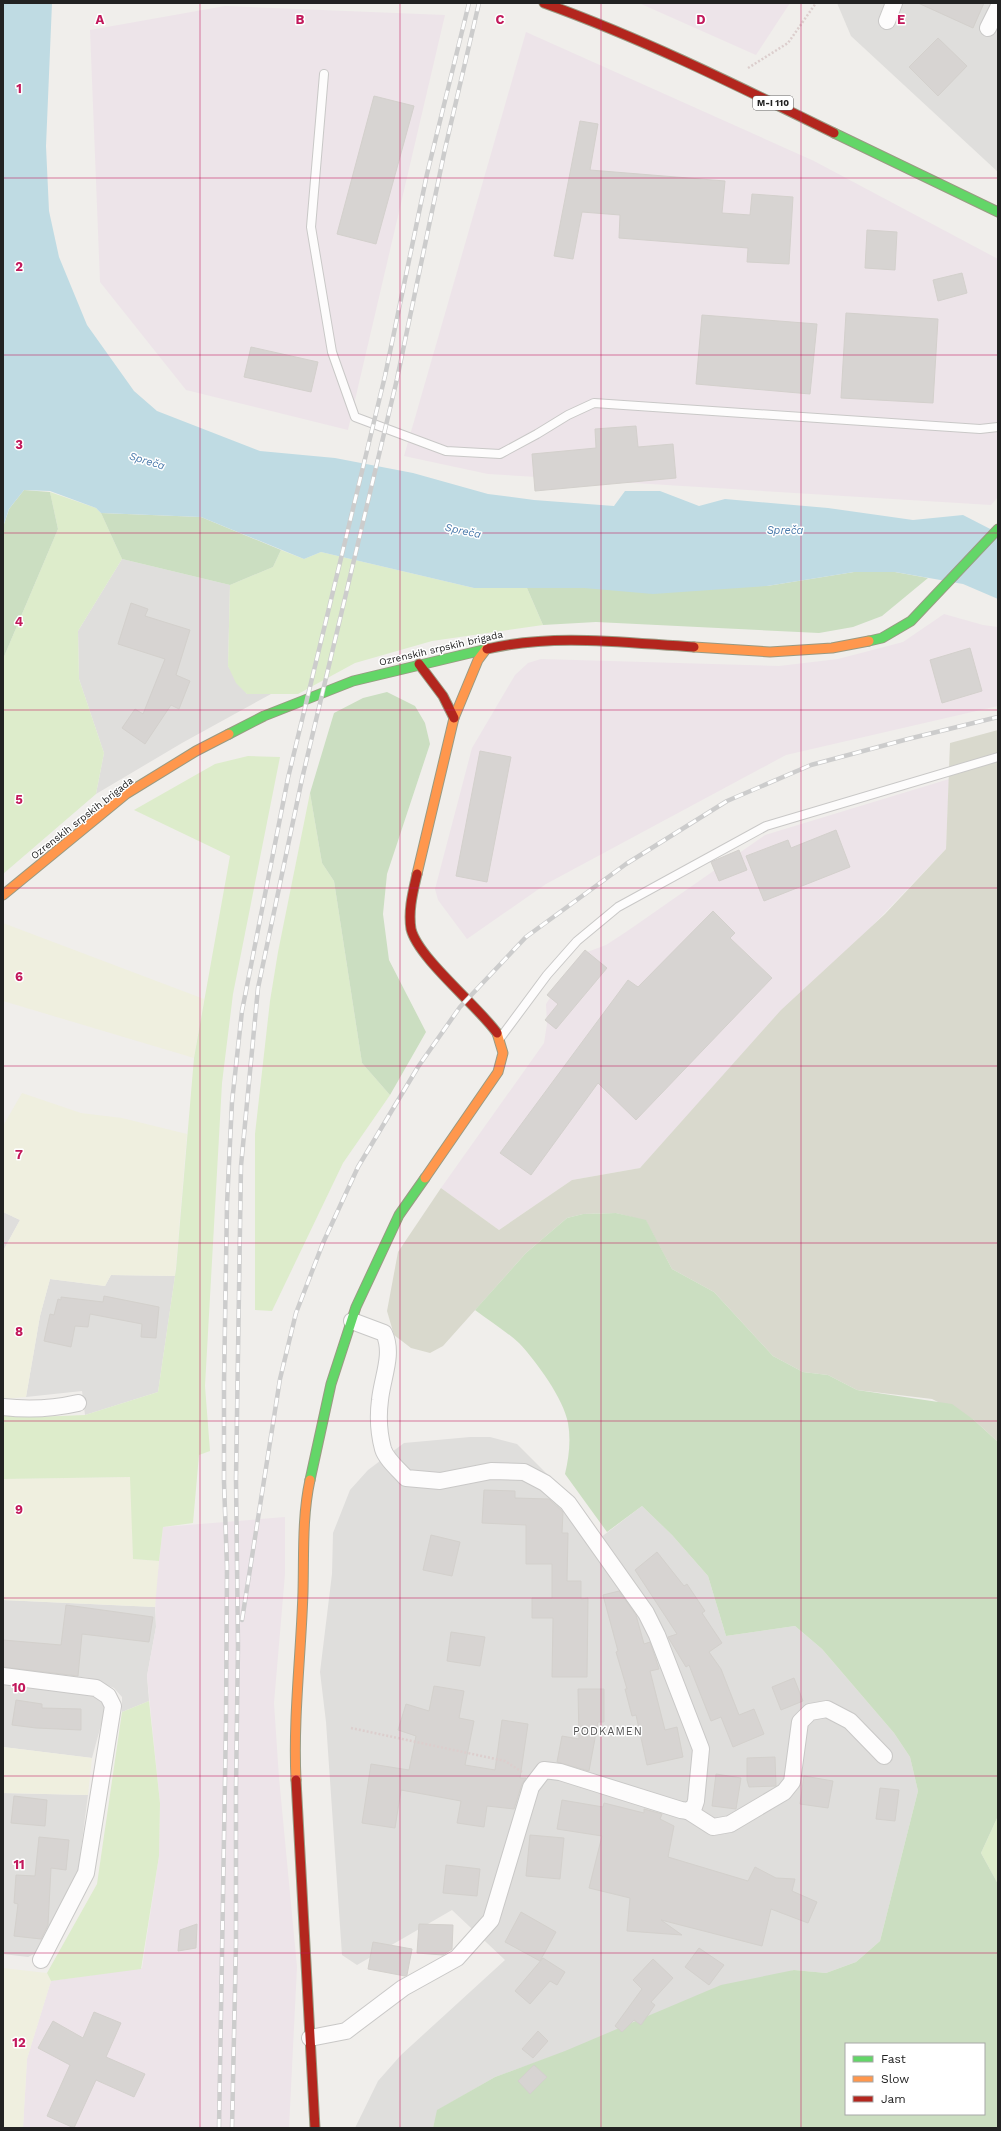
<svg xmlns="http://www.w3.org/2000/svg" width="1001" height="2131" font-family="'Work Sans',sans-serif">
  <rect width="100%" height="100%" fill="#f0eeeb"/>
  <g fill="#dfdedc">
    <polygon points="837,3 998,3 998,172 851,36"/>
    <polygon points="122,559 230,585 228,666 247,694 271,694 182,743 96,794 104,753 79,679 78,631"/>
    <polygon points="3,1212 20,1220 3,1251"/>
    <polygon points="111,1275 175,1276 158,1392 85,1415 82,1391 26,1397 40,1316 50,1279 105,1286"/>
    <polygon points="470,1437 490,1437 517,1444 548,1475 596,1541 642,1506 672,1535 708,1576 726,1636 795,1626 822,1649 894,1733 910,1757 918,1791 880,1941 856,1962 826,1973 794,1970 495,2077 438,2110 433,2128 355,2128 378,2081 401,2055 505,1960 452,1910 357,1965 342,1955 326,1722 320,1672 332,1574 333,1533 350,1490 368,1470 404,1443"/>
    <polygon points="3,1600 155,1607 156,1627 147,1676 149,1701 122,1712 122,1697 114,1688 89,1678 3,1668"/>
    <polygon points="3,1682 83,1691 101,1699 106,1707 92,1758 3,1747"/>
    <polygon points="3,1793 88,1795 78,1872 38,1952 28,1957 3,1954"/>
  </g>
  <g fill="#ede4e9">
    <polygon points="639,3 790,3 756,55"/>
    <polygon points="225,6 445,15 348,430 186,390 100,282 90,30"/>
    <polygon points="526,32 814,161 998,259 998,497 991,505 488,474 404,456"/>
    <polygon points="944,614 983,625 998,627 998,706 786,755 546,884 467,939 438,900 435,889 472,748 515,675 528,663 541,659 779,666 838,659 903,642"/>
    <polygon points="949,779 946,849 640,1168 572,1180 499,1230 441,1188 544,1043 547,1024 546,1004 569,969 582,954 606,945 626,932 765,835"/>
    <polygon points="285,1517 285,1574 274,1703 279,1778 297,1967 289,2128 23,2128 27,2059 51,1981 142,1968 159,1856 160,1803 147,1676 156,1627 155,1595 163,1527"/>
  </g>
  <polygon fill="#d9d9cd" points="998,730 998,1442 974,1420 932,1399 857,1390 828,1375 803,1372 773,1356 714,1292 672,1269 646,1221 616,1213 583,1214 567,1218 526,1253 443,1346 430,1353 411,1348 394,1335 387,1311 398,1252 441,1188 499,1230 572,1180 640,1168 781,1010 885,914 946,849 950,743"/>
  <g fill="#efefdf">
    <polygon points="3,923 204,999 194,1058 3,1001"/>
    <polygon points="22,1093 81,1113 122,1118 187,1134 175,1276 111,1275 105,1286 50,1279 40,1316 26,1397 3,1399 3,1251 20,1220 3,1212 3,1126"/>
    <polygon points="131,1477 133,1559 159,1561 155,1607 3,1600 3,1479"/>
    <polygon points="3,1747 92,1758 88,1795 3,1793"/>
    <polygon points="3,1968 47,1973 51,1981 27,2059 23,2128 3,2128"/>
  </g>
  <g fill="#ddeccb">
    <polygon points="50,492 96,508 101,513 122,559 78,631 79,679 104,753 96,794 3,874 3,659 58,529"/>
    <polygon points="281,550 304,559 321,552 474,588 527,588 543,625 432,641 355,663 298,694 247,694 236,683 228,666 230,585 273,567"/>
    <polygon points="248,756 280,757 233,994 222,1083 205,1386 210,1451 199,1455 193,1523 163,1527 159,1561 133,1559 130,1477 3,1479 3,1413 35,1417 85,1415 158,1392 176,1269 194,1058 230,856 134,810 215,764"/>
    <polygon points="310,793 322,863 334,881 362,1063 390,1095 343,1163 272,1311 255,1310 255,1134 270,1001 278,952"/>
    <polygon points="149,1701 160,1803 159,1856 141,1969 51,1981 47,1973 97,1884 122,1712"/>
    <polygon points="998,1816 998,1884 981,1853"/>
  </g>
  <g fill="#cbdec1" fill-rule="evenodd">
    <polygon points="24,490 50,492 58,529 3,659 3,527 9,509"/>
    <polygon points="101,513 201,517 281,550 273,567 230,585 122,559"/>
    <polygon points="854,572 895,572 928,578 882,616 853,627 819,633 596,622 543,625 527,588 767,586"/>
    <polygon points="387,692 415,706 425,723 430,744 387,874 383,914 389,960 426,1032 390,1095 362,1063 334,881 322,863 310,793 334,713 363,698"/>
    <path d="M616 1213 646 1220 672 1269 714 1292 773 1356 803 1372 828 1375 857 1390 952 1404 974 1420 998 1442V1816L981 1853 998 1884V2128H433L437 2110 495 2077 565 2051 721 1985 794 1970 826 1973 856 1962 880 1941 918 1791 910 1757 894 1733 822 1649 795 1626 726 1636 708 1576 672 1535 642 1506 607 1532 565 1474C569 1457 571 1440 568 1423 564 1399 536 1361 519 1343 506 1331 489 1321 475 1310L526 1253 567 1218 583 1214ZM846 2044H984V2114H846Z"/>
  </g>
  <polygon fill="#bfdbe3" points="3,3 52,3 46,146 49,211 59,257 87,325 134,391 157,411 260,451 335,458 413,473 488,494 534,500 614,506 625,491 660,491 699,506 725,499 828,508 913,520 963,515 998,533 998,599 963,584 895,572 854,572 767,586 653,594 584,588 474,588 321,552 304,559 201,517 101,513 96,508 50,491 24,490 9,509 3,527"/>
  <g fill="#d7d4d2" stroke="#d3d0cc">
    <polygon points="918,3 984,3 973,28"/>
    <polygon points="938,38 967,66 938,96 909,67"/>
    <polygon points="374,96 414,106 376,244 337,234"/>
    <polygon points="580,121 598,124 590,170 725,181 722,213 750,215 752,194 793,197 789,264 747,262 748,248 619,238 620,215 582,212 573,259 554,256"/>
    <polygon points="867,230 897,232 895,270 865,268"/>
    <polygon points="962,273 967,293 938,301 933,280"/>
    <polygon points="846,313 938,319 933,403 841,398"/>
    <polygon points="702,315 817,324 810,394 696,384"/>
    <polygon points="251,347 318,362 311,392 244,377"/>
    <polygon points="636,426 638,447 673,444 676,478 535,491 532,454 596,448 595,429"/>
    <polygon points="131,603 148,609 145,616 190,630 176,675 190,681 179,709 171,705 145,744 122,728 135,709 143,714 165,659 118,644"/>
    <polygon points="970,648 982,691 942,703 930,660"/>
    <polygon points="480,751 511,757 487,882 456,876"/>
    <polygon points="836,830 850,867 764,901 746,856 788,840 791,848"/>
    <polygon points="739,850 747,870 719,881 711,862"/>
    <polygon points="713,911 735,933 730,938 772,978 636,1120 598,1083 531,1175 500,1153 628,980 638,987"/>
    <polygon points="585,950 607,968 556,1029 545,1020 558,1004 547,995"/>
    <polygon points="104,1296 159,1307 156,1338 141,1337 142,1324 90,1314 88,1327 75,1326 71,1347 44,1341 50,1314 54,1315 58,1299 61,1300 61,1297 103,1302"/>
    <polygon points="484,1490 515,1491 515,1498 549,1499 563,1512 562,1533 568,1533 567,1581 581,1581 581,1599 588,1598 587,1677 552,1677 553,1618 532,1618 532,1598 552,1598 552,1564 526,1564 526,1525 482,1523"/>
    <polygon points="431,1535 460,1542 452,1576 423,1570"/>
    <polygon points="657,1552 684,1586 687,1584 705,1611 702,1613 722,1643 709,1652 721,1669 739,1715 754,1709 764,1734 733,1747 721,1717 711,1721 689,1665 686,1667 668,1637 677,1634 635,1570"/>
    <polygon points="619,1591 636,1615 644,1644 650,1642 659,1669 650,1671 665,1730 677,1727 683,1757 647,1765 636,1715 632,1716 625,1689 627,1689 616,1652 618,1651 603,1595"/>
    <polygon points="66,1605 153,1617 149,1642 82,1634 78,1676 3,1667 3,1640 61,1645"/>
    <polygon points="451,1632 485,1637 480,1666 447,1661"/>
    <polygon points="794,1678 803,1701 781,1710 772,1687"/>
    <polygon points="434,1686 464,1691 459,1718 474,1721 465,1765 495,1770 502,1720 528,1724 520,1778 526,1778 522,1784 514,1809 487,1806 484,1827 457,1823 461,1801 401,1790 395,1828 362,1823 371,1764 409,1770 416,1736 398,1730 406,1704 429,1711"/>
    <polygon points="578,1689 604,1689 604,1722 598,1722 589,1771 557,1762 562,1736 579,1739"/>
    <polygon points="16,1700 42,1704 42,1708 81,1709 81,1730 36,1728 12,1725"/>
    <polygon points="775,1757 776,1786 749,1787 747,1780 747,1758"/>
    <polygon points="716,1774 741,1778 736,1809 712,1806"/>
    <polygon points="804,1776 833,1781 828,1808 800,1804"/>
    <polygon points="880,1788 899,1790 895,1821 876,1819"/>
    <polygon points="14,1796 47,1800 45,1826 11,1823"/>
    <polygon points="562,1800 603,1807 604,1803 644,1813 644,1809 662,1814 660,1819 674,1826 668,1857 748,1881 755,1867 776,1878 795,1879 792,1891 817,1902 808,1923 771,1909 762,1946 661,1920 682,1935 627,1931 630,1898 589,1888 602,1836 557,1829"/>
    <polygon points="530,1835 564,1838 560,1879 526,1876"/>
    <polygon points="39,1837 69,1840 66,1870 51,1868 48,1925 41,1939 14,1936 18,1904 14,1903 16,1875 35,1876"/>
    <polygon points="446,1865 480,1869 477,1896 443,1893"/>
    <polygon points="521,1912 556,1932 540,1961 505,1942"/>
    <polygon points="197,1924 196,1948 178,1951 180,1930"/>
    <polygon points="419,1924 453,1925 452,1949 443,1955 417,1953"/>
    <polygon points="373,1942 412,1949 407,1975 405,1976 368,1969"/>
    <polygon points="699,1948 724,1965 709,1985 685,1967"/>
    <polygon points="543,1958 565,1972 557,1985 550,1981 530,2004 515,1991"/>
    <polygon points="653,1959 673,1978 651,2002 655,2005 641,2025 634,2020 622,2032 615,2026 642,1989 633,1980"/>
    <polygon points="94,2012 121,2023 106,2057 145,2074 134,2097 96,2080 74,2128 47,2116 70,2065 38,2048 53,2021 83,2038"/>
    <polygon points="538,2031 548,2041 533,2058 522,2049"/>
    <polygon points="534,2065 547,2077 530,2094 518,2081"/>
  </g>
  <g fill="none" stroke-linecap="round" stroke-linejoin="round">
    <g stroke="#c9c8c7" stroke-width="10">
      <g id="lane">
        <polyline points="324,74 311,227 332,352 355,417 446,451 500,454 537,434 568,415 594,403 980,429 998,427"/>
        <polyline points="501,1037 547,975 577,941 618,907 766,826 998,757"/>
      </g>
    </g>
    <g stroke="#c9c8c7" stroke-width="18">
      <g id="street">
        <polyline points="887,21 894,3"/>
        <polyline points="988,28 998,8"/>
        <path d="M3 1407C29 1410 52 1409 78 1403"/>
        <polyline points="3,1676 96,1688 108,1696 113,1706 86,1873 41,1960"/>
        <polyline points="688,1811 713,1827 730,1824 784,1792 792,1782 800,1722 810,1712 827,1709 850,1721 884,1756"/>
        <path d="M310 2038 346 2031 403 1988 457 1958 491 1920 531 1787 544 1770 560 1772 681 1810 688 1811 694 1807 696 1801 701 1749 657 1635 646 1613 568 1503 545 1483 524 1472 491 1471 440 1481 406 1478C399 1470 386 1459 383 1449 379 1434 378 1415 380 1400 382 1378 394 1354 384 1333L352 1321"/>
      </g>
    </g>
    <g stroke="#999a82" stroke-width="11">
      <g id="fast">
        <polyline points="834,133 998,212"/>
        <polyline points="869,641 882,638 911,621 998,529"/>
        <polyline points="229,734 264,716 353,681 487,649"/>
        <polyline points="310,1480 331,1384 356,1307 399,1215 425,1178"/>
      </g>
    </g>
    <g stroke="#999a82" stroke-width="11">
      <g id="slow">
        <polyline points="694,647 770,652 832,648 869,641"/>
        <polyline points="417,874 454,718 478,660 487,648"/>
        <polyline points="3,895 126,794 196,751 229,734"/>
        <polyline points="425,1178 498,1072 503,1053 497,1033"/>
        <path d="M296 1780C293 1718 301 1655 303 1592 304 1555 302 1517 310 1480"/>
      </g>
    </g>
    <g stroke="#999a82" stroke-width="11">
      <g id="jam">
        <path d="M544 3C644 39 738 86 834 133"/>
        <path d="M487 649C555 633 625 643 694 647"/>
        <polyline points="419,664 443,696 454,718"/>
        <path d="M417 874C413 892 408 910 411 929 418 958 477 1005 497 1033"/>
        <polyline points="296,1780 315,2128"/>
      </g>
    </g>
    <g stroke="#dccecd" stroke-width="2.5" stroke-dasharray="2 2" stroke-linecap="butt">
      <polyline points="748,68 788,43 816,3"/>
      <polyline points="351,1728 505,1761 522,1772"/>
    </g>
    <use href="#lane" stroke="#fdfcfc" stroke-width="8"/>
    <use href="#street" stroke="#fdfcfc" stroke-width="16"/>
    <use href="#fast" stroke="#63d668" stroke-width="9"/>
    <use href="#slow" stroke="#ff974d" stroke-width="9"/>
    <use href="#jam" stroke="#b3261e" stroke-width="9"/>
    <g stroke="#ccc" stroke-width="4.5">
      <g id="rail">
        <polyline points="242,1620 280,1379 296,1313 323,1243 358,1167 418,1067 460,1007 526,937 626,864 727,801 811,765 908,739 998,717"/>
        <polyline points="219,2128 226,1722 227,1567 224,1482 224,1383 227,1204 232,1102 242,1011 288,778 385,376 427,174 469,3"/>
        <polyline points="232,2128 236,1943 236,1788 238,1646 236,1479 241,1166 258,988 302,779 397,379 445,149 479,3"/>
      </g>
    </g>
    <use href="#rail" stroke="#fff" stroke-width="3" stroke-dasharray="9" stroke-linecap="butt"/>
  </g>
  <path fill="none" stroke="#c2185b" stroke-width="1" stroke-opacity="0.55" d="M200 3V2128M400 3V2128M601 3V2128M801 3V2128M3 178H998M3 355H998M3 533H998M3 710H998M3 888H998M3 1066H998M3 1243H998M3 1421H998M3 1598H998M3 1776H998M3 1953H998"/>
  <g text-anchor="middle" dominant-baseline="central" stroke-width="3" stroke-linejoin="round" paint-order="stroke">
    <rect fill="#fff" stroke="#646464" stroke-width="1" x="753" y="96" width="40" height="14" rx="3"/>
    <g font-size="9" font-weight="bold" fill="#222">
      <text x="773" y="103">M-I 110</text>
    </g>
    <g font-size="10" fill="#222" stroke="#fff">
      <text transform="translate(441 648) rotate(-13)">Ozrenskih srpskih brigada</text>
      <text transform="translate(82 818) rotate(-38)">Ozrenskih srpskih brigada</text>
    </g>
    <g font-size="11" font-style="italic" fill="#4a7aab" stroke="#fff">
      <text transform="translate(147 461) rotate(17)">Spreča</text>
      <text x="785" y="530">Spreča</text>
      <text transform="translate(463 531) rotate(12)">Spreča</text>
    </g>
    <g font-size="11" letter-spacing="1" fill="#555" stroke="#fff">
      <text x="608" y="1731">PODKAMEN</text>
    </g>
  </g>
  <g font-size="13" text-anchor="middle" font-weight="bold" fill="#c2185b" stroke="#fff" stroke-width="3" stroke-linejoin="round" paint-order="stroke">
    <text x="100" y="24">A</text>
    <text x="300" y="24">B</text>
    <text x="500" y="24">C</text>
    <text x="701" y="24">D</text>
    <text x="901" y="24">E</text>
    <text x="19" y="93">1</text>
    <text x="19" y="271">2</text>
    <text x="19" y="449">3</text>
    <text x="19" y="626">4</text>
    <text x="19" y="804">5</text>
    <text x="19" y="981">6</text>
    <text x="19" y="1159">7</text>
    <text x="19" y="1336">8</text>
    <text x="19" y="1514">9</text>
    <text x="19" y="1692">10</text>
    <text x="19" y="1869">11</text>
    <text x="19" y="2047">12</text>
  </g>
  <rect width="1001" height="2131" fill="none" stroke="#222222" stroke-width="8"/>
  <rect x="845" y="2043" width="140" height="72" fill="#ffffff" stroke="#a7a7a7"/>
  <rect x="853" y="2056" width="20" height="6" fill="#63d668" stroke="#a7a7a7"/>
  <text x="881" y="2063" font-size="12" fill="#222222">Fast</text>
  <rect x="853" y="2076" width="20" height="6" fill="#ff974d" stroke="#a7a7a7"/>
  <text x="881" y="2083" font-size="12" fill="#222222">Slow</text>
  <rect x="853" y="2096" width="20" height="6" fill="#b3261e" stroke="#a7a7a7"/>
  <text x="881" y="2103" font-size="12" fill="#222222">Jam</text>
</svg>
